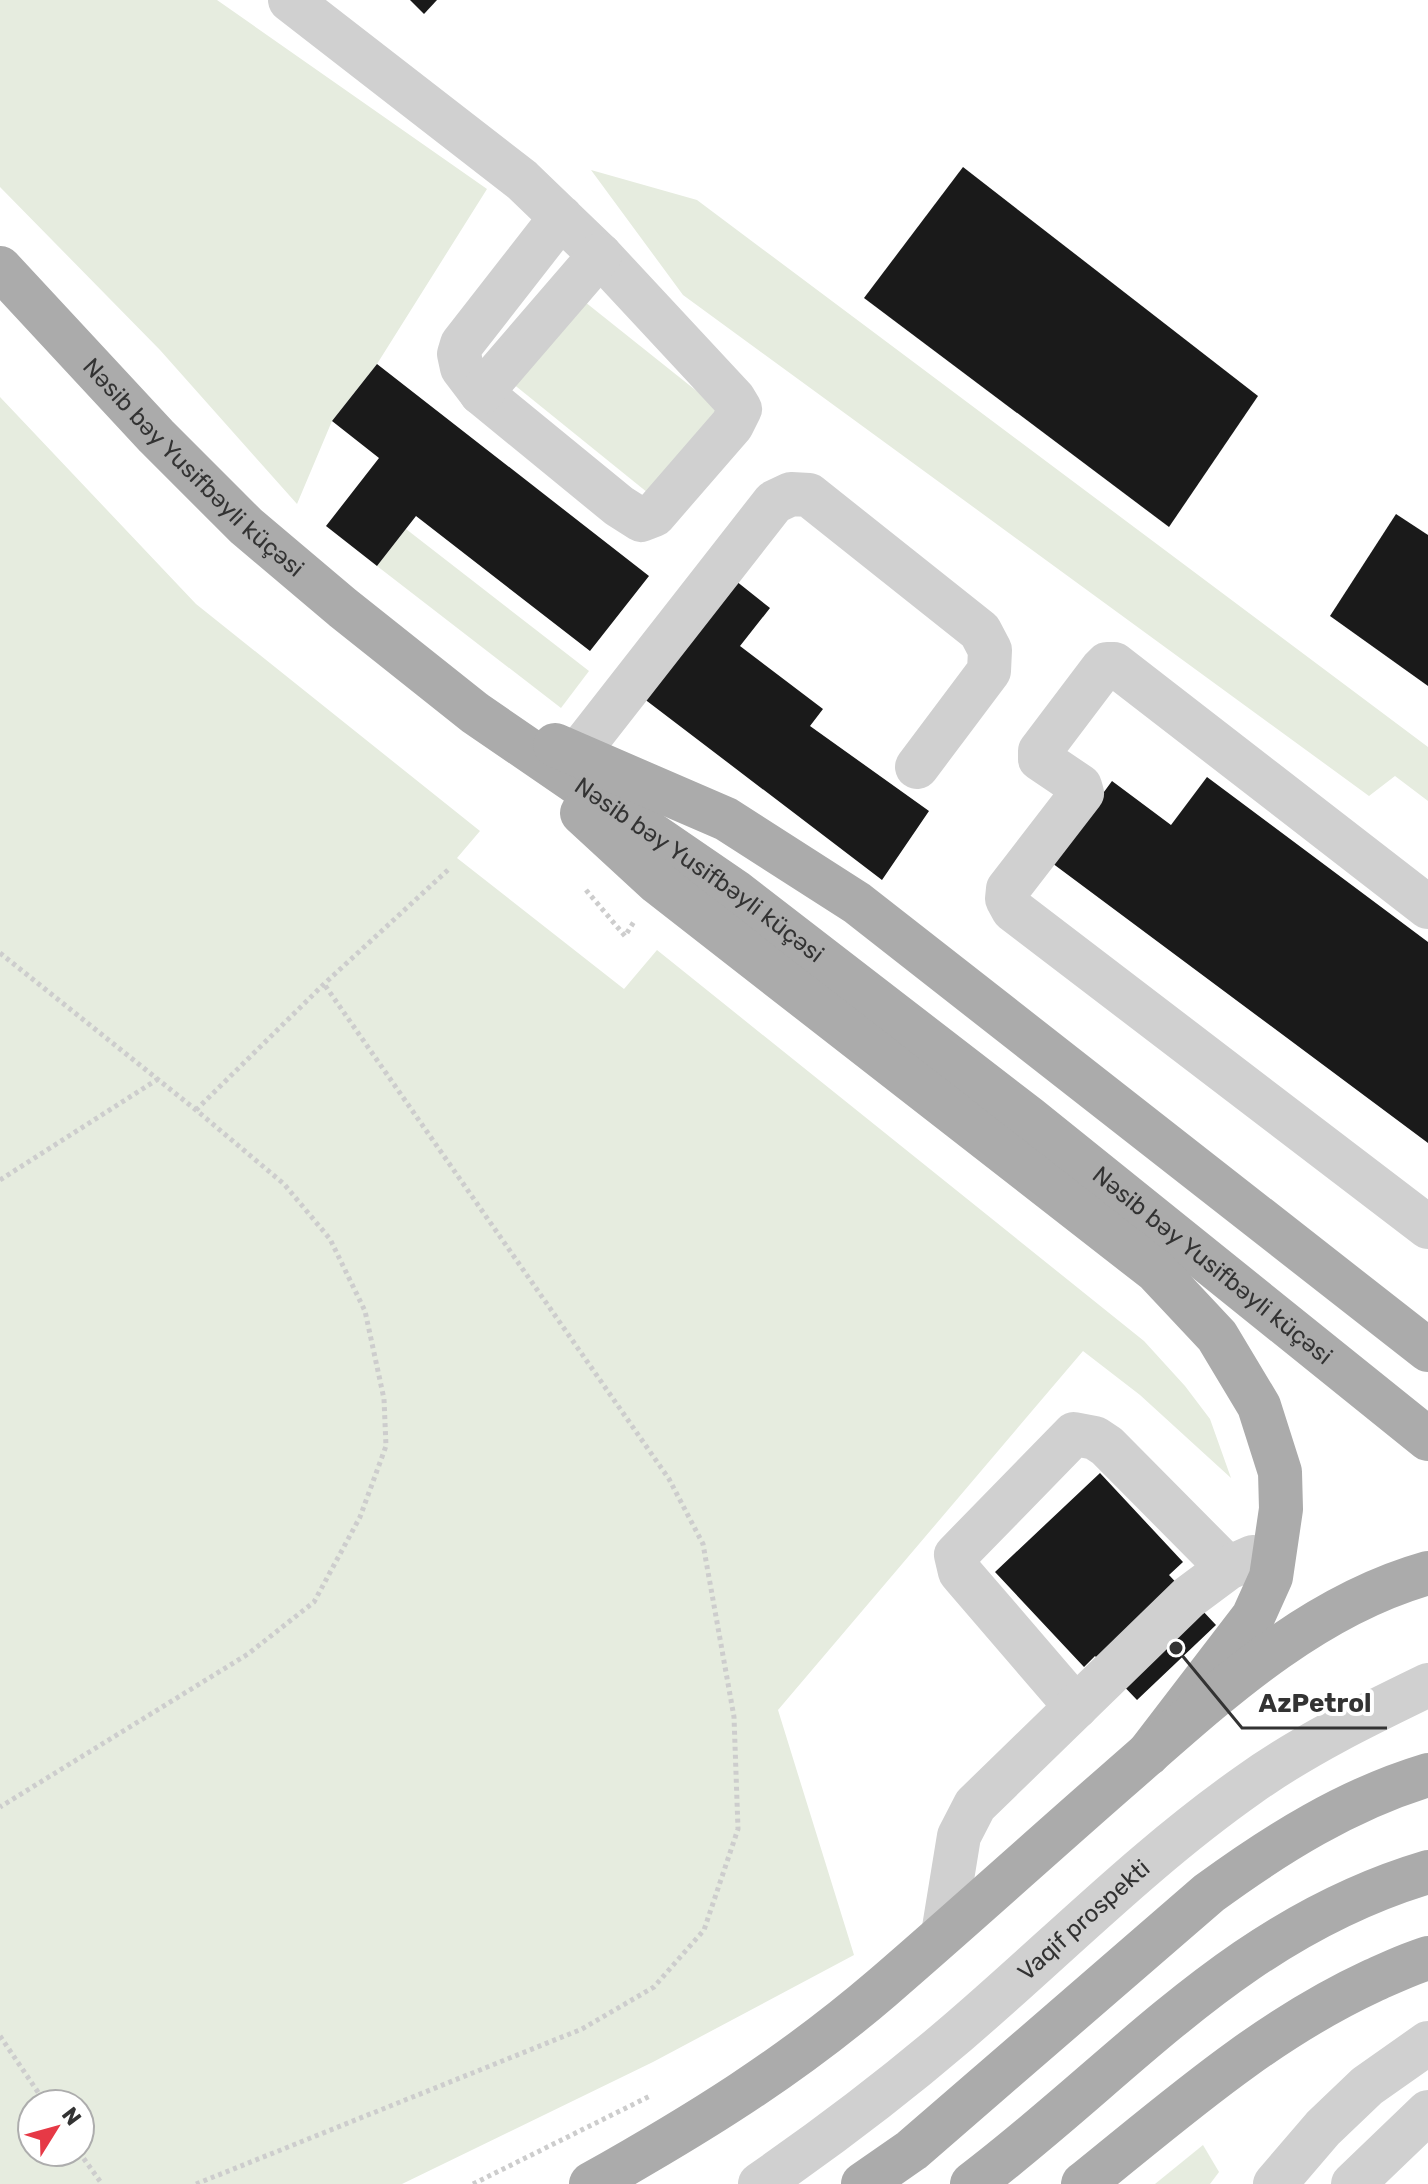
<svg xmlns="http://www.w3.org/2000/svg" width="1428" height="2184" font-family="Rubik,sans-serif">
  <rect width="100%" height="100%" fill="#fff"/>
  <g fill="#e6ecdf" fill-rule="evenodd">
    <polygon points="0,0 217,0 487,189 377,364 332,421 297,504 160,350 0,187"/>
    <polygon points="591,170 697,200 1428,747 1428,801 1395,776 1369,796 683,295"/>
    <polygon points="575,294 723,412 653,497 507,379"/>
    <path d="M0 397 196 604 480 831 457 858 624 989 657 950 1144 1341 1185 1386 1210 1419 1231 1478 1140 1395 1083 1351 778 1710 854 1955 653 2062 402 2184H0ZM32 2104H80V2152H32Z"/>
    <polygon points="406,529 589,671 561,708 377,566"/>
    <polygon points="1203,2145 1219,2172 1210,2184 1155,2184"/>
  </g>
  <g fill="#1a1a1a">
    <polygon points="410,0 437,0 424,14"/>
    <polygon points="963,167 1258,396 1169,527 864,298"/>
    <polygon points="377,364 649,576 590,651 416,516 377,566 326,526 379,458 332,421"/>
    <polygon points="1396,514 1428,535 1428,686 1330,616"/>
    <polygon points="731,577 770,608 740,646 823,709 810,726 929,811 882,880 643,698"/>
    <polygon points="1207,777 1428,942 1428,1143 1052,863 1112,781 1171,825"/>
    <polygon points="1100,1473 1183,1562 1169,1575 1216,1625 1137,1700 1095,1656 1084,1667 995,1572"/>
  </g>
  <g fill="none" stroke-linecap="round" stroke-linejoin="round">
    <g stroke="#cdcdcd" stroke-width="5" stroke-dasharray="4 4" stroke-linecap="butt">
      <polyline points="586,890 625,936 635,920"/>
      <polyline points="0,953 196,1110 284,1184 330,1239 365,1311 384,1399 386,1446 360,1517 314,1602 248,1654 0,1807"/>
      <polyline points="196,1110 324,984 449,869"/>
      <polyline points="0,1180 158,1079"/>
      <polyline points="0,2036 46,2104"/>
      <polyline points="79,2152 102,2184"/>
      <polyline points="196,2184 582,2029 654,1987 704,1930 738,1829 734,1717 703,1544 669,1479 324,984"/>
      <polyline points="473,2184 650,2096"/>
    </g>
    <g stroke="#d0d0d0" stroke-width="44">
      <polyline points="290,0 522,180 600,255 734,399 740,409 732,425 654,515 641,520 619,506 481,393 462,368 459,354 462,344 561,217"/>
      <polyline points="481,393 600,255"/>
      <polyline points="577,754 774,502 791,494 809,495 980,631 990,650 989,671 917,767"/>
      <polyline points="1428,907 1114,664 1107,664 1102,669 1040,751 1040,759 1080,786 1082,793 1008,889 1007,899 1013,910 1428,1227"/>
      <polyline points="1076,1707 965,1578 960,1572 956,1555 1074,1434 1095,1438 1107,1446 1228,1568"/>
      <polyline points="943,1934 959,1836 975,1805 1189,1597 1228,1568 1253,1557"/>
      <path id="s1" d="M760 2184C828 2137 894 2087 957 2033 1054 1950 1144 1858 1248 1785 1304 1745 1366 1715 1428 1685"/>
      <polyline points="1275,2184 1323,2128 1367,2086 1428,2043"/>
      <polyline points="1353,2184 1428,2112"/>
    </g>
    <g stroke="#ababab" stroke-width="44">
      <path id="s2" d="M0 268 156 436 246 526 343 608 475 713 736 892 1029 1118 1428 1439"/>
      <polyline points="555,745 726,819 857,903 1428,1350"/>
      <polyline points="582,813 658,883 1156,1271 1217,1336 1259,1406 1280,1472 1281,1509 1271,1577 1253,1617 1148,1754"/>
      <path d="M591 2184C696 2125 790 2067 882 1988 961 1920 1039 1849 1118 1780 1211 1699 1307 1607 1428 1573"/>
      <path d="M863 2184 912 2150 1209 1893C1276 1844 1348 1799 1428 1775"/>
      <path d="M972 2184C1125 2068 1236 1929 1428 1872"/>
      <path d="M1083 2184C1175 2110 1264 2031 1372 1981 1390 1973 1408 1964 1428 1958"/>
    </g>
  </g>
  <g text-anchor="middle" dominant-baseline="central" stroke-width="8" stroke-linejoin="round" paint-order="stroke">
    <g font-size="24" fill="#333" stroke="#fff">
      <text stroke="none"><textPath href="#s2" startOffset="278">Nəsib bəy Yusifbəyli küçəsi</textPath></text>
      <text stroke="none"><textPath href="#s2" startOffset="926">Nəsib bəy Yusifbəyli küçəsi</textPath></text>
      <text stroke="none"><textPath href="#s2" startOffset="1574">Nəsib bəy Yusifbəyli küçəsi</textPath></text>
      <text stroke="none"><textPath href="#s1" startOffset="418">Vaqif prospekti</textPath></text>
    </g>
  </g>
  <path fill="none" stroke="#333" stroke-width="3" d="M1176 1648L1242 1728H1387"/>
  <circle fill="#333" stroke="#fff" stroke-width="3" cx="1176" cy="1648" r="8"/>
  <g font-size="26" text-anchor="middle" font-weight="bold" fill="#333" stroke="#fff" stroke-width="8" stroke-linejoin="round" paint-order="stroke">
    <text x="1315" y="1712">AzPetrol</text>
  </g>
  <g transform="translate(56 2128) rotate(53)"><circle r="38" fill="#ffffff" stroke="#adadad" stroke-width="2"/>
  <path d="M0-6L14 30L0 20L-14 30Z" fill="#e63946"/>
  <text y="-12" font-size="22" font-weight="bold" text-anchor="middle" fill="#333333">N</text>
  </g>
</svg>
